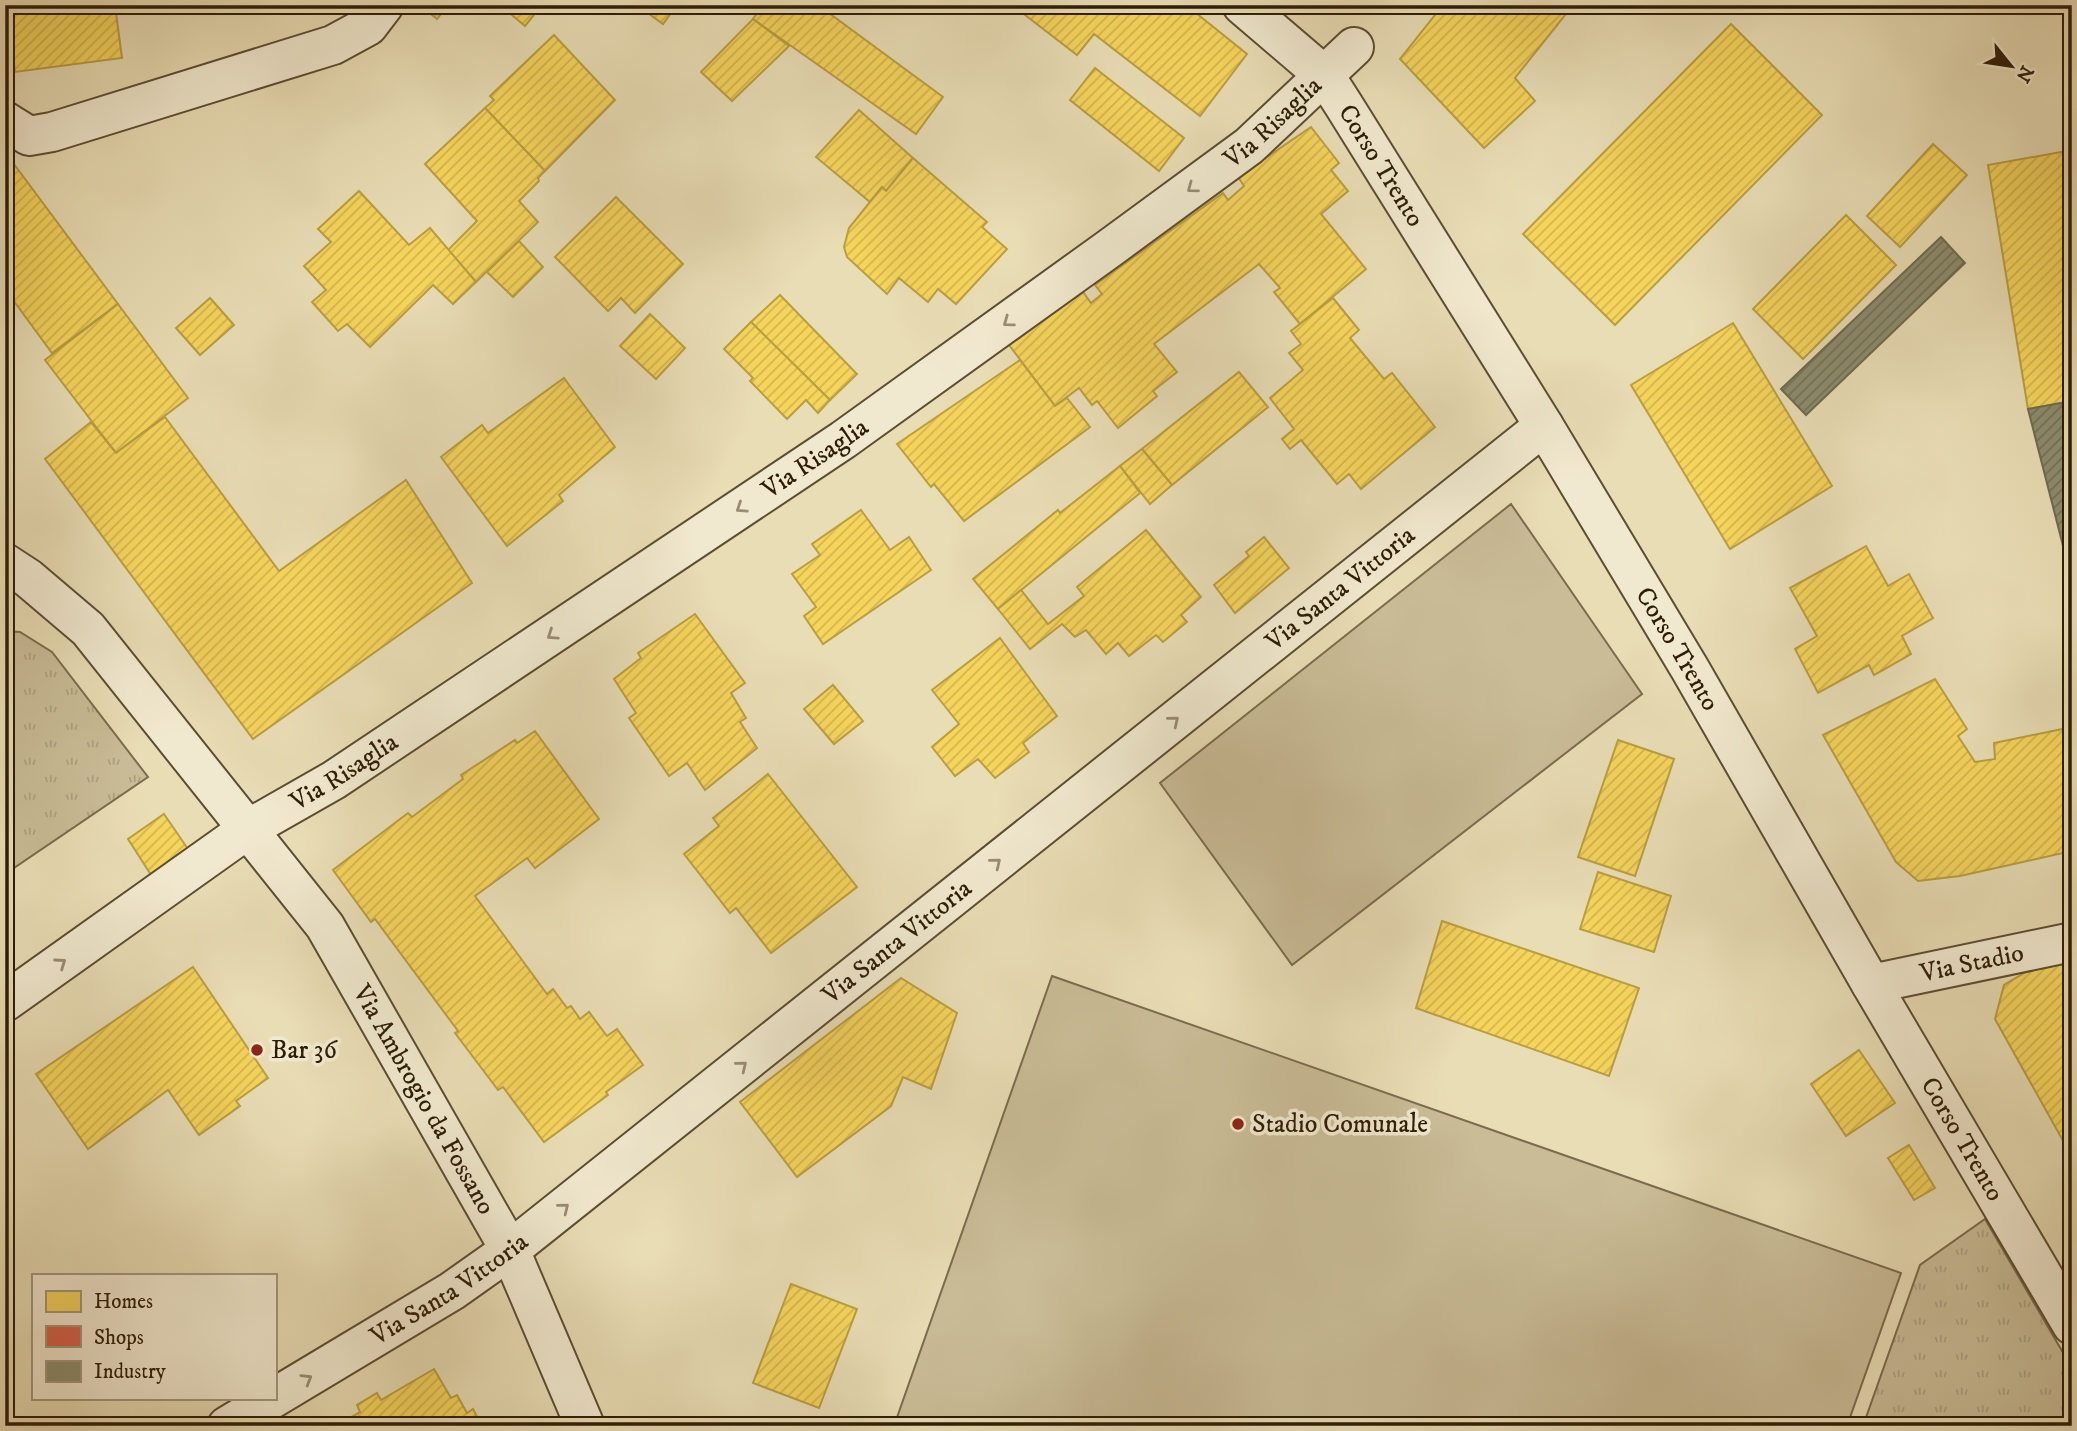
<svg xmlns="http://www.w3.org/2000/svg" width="2077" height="1431" font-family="'IM FELL DW Pica',serif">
  <defs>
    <pattern id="grass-tufts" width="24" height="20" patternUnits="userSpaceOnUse" patternTransform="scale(1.75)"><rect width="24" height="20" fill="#c9bc97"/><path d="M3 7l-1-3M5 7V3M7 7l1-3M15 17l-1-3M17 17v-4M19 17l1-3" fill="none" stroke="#ada181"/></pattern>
    <pattern id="homes-hatch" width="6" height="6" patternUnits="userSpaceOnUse" patternTransform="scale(1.75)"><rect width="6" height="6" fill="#f6d55c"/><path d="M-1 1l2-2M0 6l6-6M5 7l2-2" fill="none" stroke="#d3b64e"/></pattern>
    <pattern id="shops-hatch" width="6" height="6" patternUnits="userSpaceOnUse" patternTransform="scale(1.75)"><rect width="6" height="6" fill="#d6604d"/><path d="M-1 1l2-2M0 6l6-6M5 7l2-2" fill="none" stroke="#ae4f3e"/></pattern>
    <pattern id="industry-hatch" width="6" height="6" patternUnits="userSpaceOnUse" patternTransform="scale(1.75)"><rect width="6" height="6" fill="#8c8c6e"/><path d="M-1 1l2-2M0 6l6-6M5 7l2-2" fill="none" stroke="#737258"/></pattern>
  </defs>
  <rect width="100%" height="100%" fill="#e9ddb5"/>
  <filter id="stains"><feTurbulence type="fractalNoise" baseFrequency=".00286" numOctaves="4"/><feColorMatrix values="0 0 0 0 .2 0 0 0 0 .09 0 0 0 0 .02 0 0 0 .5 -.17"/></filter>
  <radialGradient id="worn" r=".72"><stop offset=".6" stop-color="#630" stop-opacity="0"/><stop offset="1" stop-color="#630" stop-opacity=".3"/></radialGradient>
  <g fill="url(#grass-tufts)" stroke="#7b6c4f" stroke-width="2">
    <polygon points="5,631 20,632 52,652 148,777 5,874"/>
    <polygon points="1985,1219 2072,1368 2072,1426 1863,1426 1920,1265"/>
  </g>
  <g fill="#c9bc97" stroke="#7b6c4f" stroke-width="2">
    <polygon points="1511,504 1642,694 1292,965 1160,783"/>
    <polygon points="1052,976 1901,1273 1847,1426 894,1426"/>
  </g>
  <g fill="url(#homes-hatch)" stroke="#ba9e42" stroke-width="2">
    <polygon points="7,5 115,5 122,58 15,72"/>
    <polygon points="420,5 448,5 437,19"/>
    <polygon points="500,5 542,5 525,26"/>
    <polygon points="637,5 677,5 663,24"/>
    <polygon points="763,5 818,5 943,97 916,134 753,19"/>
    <polygon points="1012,5 1186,5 1247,54 1200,116 1094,34 1077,55"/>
    <polygon points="1443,5 1573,5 1515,78 1535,101 1484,148 1400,59"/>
    <polygon points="1923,5 1948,5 1931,12"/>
    <polygon points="753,19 789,46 732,101 701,72"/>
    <polygon points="1731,24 1822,115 1615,325 1523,234"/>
    <polygon points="554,35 615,100 545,171 485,108 494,100 490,96"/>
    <polygon points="1095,68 1184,138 1159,171 1070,100"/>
    <polygon points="485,108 545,171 538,178 539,181 519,201 538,222 476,282 448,250 477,221 425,164"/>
    <polygon points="859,110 913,158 886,191 882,187 870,202 816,157"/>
    <polygon points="1311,127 1339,163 1331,170 1348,191 1321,214 1366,269 1300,324 1274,292 1280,288 1259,264 1154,344 1177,372 1153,391 1157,396 1118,428 1097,401 1092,405 1079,388 1055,406 1009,345 1083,292 1091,303 1102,294 1095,285 1223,193 1228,200 1244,186 1238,177"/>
    <polygon points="1933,144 1967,175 1900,247 1867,216"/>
    <polygon points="2067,151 2072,179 2072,401 2028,409 1988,165"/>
    <polygon points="5,152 118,304 52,353 5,289"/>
    <polygon points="913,158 987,222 982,227 1007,249 956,304 938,289 928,302 899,278 887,294 847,257 844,247 849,228 882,187 886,191"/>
    <polygon points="359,191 409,245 430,228 476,282 453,304 433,285 370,347 347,324 338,331 312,302 326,290 304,266 331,242 318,229"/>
    <polygon points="616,197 683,264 635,313 621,298 608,311 555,257"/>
    <polygon points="1846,215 1896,265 1803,359 1753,309"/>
    <polygon points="519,241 543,267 513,297 487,272"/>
    <polygon points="780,295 857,374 830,400 751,322"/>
    <polygon points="210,298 234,325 200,355 176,328"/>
    <polygon points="1333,298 1359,330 1350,338 1384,379 1392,373 1435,427 1361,489 1349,474 1337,484 1301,440 1290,449 1282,439 1294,429 1270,398 1303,370 1289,353 1301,344 1291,331"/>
    <polygon points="118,304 188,398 116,453 45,360"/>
    <polygon points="650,314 685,348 656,379 620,346"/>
    <polygon points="751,322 830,400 818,413 806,400 787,419 750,381 753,378 724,349"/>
    <polygon points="1733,323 1832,486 1730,549 1631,385"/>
    <polygon points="1020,360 1055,406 1067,398 1090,427 964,521 934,484 931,487 897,444"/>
    <polygon points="1239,372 1268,407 1172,485 1142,449"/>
    <polygon points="564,378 615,447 559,495 563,501 507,546 441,457 482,425 488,433"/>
    <polygon points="165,417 279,571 406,480 472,583 253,739 45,459 91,422 116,453"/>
    <polygon points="1142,449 1172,485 1150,504 1120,466"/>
    <polygon points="1120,466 1140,493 998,609 973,579 1058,510 1060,513"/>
    <polygon points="861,510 890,550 909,537 931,570 823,644 804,616 816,607 792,574 820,555 812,544"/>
    <polygon points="1146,530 1201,597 1181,615 1187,622 1163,642 1156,635 1129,656 1118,643 1106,654 1086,630 1075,637 1062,624 1030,649 998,609 1021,590 1048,624 1084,596 1077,587"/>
    <polygon points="1264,537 1289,568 1235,613 1214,585 1249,556 1246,552"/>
    <polygon points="1866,546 1888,586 1909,574 1933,618 1902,636 1911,654 1874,675 1869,665 1818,693 1795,649 1817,636 1790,588"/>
    <polygon points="695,614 745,683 731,693 746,718 740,722 757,748 705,790 687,763 669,776 629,718 636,713 614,679 641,658 638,653"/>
    <polygon points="1000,638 1057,716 1023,743 1029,752 995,778 978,759 955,776 932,747 959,724 932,690"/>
    <polygon points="1935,679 1967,729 1958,736 1975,762 1995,759 1994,743 2072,727 2072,851 1960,876 1918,881 1896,862 1823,735"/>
    <polygon points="833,685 863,721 834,744 804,709"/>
    <polygon points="535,731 599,819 535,868 527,858 475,896 547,994 553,989 567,1008 571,1006 580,1019 589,1012 607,1036 617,1029 643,1065 606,1092 608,1095 544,1142 503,1087 498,1090 455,1033 458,1031 375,919 371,922 333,870 408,813 412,817 463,779 461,775 515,740 517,743"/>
    <polygon points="1618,740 1674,759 1635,876 1578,857"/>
    <polygon points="768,774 857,887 771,953 736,908 730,913 684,854 719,826 713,818"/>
    <polygon points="164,814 190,852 153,878 128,839"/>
    <polygon points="1598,872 1671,896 1654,952 1580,929"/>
    <polygon points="1442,921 1639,988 1609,1076 1416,1008"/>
    <polygon points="2072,962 2072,1157 1995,1019 2004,985 2026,972"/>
    <polygon points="193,967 268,1078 236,1101 240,1106 199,1135 168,1090 88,1149 36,1074"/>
    <polygon points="901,978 957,1013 931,1089 903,1077 891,1106 797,1177 740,1102"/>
    <polygon points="1859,1050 1895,1103 1846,1136 1811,1084"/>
    <polygon points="1909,1145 1935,1188 1914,1200 1888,1158"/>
    <polygon points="791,1284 857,1309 819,1408 753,1383"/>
    <polygon points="434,1369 451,1398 457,1395 467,1413 473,1409 482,1426 336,1426 360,1412 357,1405 377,1393 381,1400"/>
  </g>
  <polygon fill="url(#shops-hatch)" stroke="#a34c38" stroke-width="2" points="2062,5 2072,5 2072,52"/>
  <g fill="url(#industry-hatch)" stroke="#706b4f" stroke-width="2">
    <polygon points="1941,237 1965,263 1806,415 1781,389"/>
    <polygon points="2072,401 2072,581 2028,409"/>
  </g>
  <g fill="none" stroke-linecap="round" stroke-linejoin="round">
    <g stroke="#5c4d32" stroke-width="42">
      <g id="minor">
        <path id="s1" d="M1242 5 1325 76 1343 104 1544 426 1690 669 1871 984 2072 1325"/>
        <polyline points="5,121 29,136 52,132 333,45 368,26 384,5"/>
        <path id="s2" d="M5 563 28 578 88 629 325 926 510 1250 585 1426"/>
        <path id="s3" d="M1871 984 2072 942"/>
        <path id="s4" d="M5 1002 248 829 334 780 843 440 1110 248 1249 146 1354 47"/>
        <path id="s5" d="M227 1426 452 1291 510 1250 1544 426"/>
      </g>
    </g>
    <use href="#minor" stroke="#f1e9cf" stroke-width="38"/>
  </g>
  <defs><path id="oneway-chevron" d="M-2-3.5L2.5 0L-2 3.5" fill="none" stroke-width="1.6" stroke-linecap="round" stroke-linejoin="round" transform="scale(1.75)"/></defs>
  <g stroke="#998d75">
    <use href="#oneway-chevron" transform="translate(1192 188) rotate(143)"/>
    <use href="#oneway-chevron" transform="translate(1008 322) rotate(144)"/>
    <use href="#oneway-chevron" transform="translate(741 508) rotate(146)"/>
    <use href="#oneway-chevron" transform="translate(552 635) rotate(146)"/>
    <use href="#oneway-chevron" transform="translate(1174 721) rotate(-39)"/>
    <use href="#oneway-chevron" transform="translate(996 863) rotate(-39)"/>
    <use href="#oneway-chevron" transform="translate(61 963) rotate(-35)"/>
    <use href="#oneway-chevron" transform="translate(742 1066) rotate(-39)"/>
    <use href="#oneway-chevron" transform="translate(564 1208) rotate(-39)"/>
    <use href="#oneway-chevron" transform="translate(307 1379) rotate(-31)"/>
  </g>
  <g fill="#8f2418" stroke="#f1e9cf" stroke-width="2.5">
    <circle cx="257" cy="1050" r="7"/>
    <circle cx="1238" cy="1124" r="7"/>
  </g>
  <g text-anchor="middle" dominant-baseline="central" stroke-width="7" stroke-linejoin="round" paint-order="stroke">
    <g font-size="26" fill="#2d1d07" stroke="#f1e9cf">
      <text stroke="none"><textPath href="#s4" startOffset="1544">Via Risaglia</textPath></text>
      <text stroke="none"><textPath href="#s1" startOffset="215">Corso Trento</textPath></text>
      <text stroke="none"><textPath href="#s4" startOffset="976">Via Risaglia</textPath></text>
      <text stroke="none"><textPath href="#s5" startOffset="1395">Via Santa Vittoria</textPath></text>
      <text stroke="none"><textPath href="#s1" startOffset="782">Corso Trento</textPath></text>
      <text stroke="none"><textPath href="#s4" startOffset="410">Via Risaglia</textPath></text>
      <text stroke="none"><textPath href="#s5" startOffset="828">Via Santa Vittoria</textPath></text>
      <text stroke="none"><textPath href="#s3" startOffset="103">Via Stadio</textPath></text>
      <text stroke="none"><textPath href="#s2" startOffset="686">Via Ambrogio da Fossano</textPath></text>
      <text stroke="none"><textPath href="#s1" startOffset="1349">Corso Trento</textPath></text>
      <text stroke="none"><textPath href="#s5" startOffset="261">Via Santa Vittoria</textPath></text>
    </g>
    <g font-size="26" fill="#2d1d07" stroke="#f1e9cf" text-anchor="start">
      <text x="271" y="1050">Bar 36</text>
      <text x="1252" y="1124">Stadio Comunale</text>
    </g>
  </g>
  <rect width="2077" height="1431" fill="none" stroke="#e9ddb5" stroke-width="28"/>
  <rect x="7" y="7" width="2063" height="1417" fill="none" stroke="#2d1d07" stroke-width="3.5"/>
  <rect x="14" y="14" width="2049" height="1403" fill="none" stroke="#2d1d07" stroke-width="2"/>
  <rect x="32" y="1274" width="245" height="126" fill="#f1e9cf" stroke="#a3977f" stroke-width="2"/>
  <rect x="46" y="1291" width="35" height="21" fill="#f6d55c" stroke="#a3977f" stroke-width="2"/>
  <text x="94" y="1308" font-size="21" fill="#2d1d07">Homes</text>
  <rect x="46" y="1326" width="35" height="21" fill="#d6604d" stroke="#a3977f" stroke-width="2"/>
  <text x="94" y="1344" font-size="21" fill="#2d1d07">Shops</text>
  <rect x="46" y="1361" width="35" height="21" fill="#8c8c6e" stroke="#a3977f" stroke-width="2"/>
  <text x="94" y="1378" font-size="21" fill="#2d1d07">Industry</text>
  <g transform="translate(2011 66) rotate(120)" stroke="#f1e9cf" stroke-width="5" paint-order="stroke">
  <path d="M0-5L12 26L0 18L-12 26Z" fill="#2d1d07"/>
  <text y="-10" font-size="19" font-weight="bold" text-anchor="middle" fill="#2d1d07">N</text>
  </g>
  <rect width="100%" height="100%" filter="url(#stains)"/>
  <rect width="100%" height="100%" fill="url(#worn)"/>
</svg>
